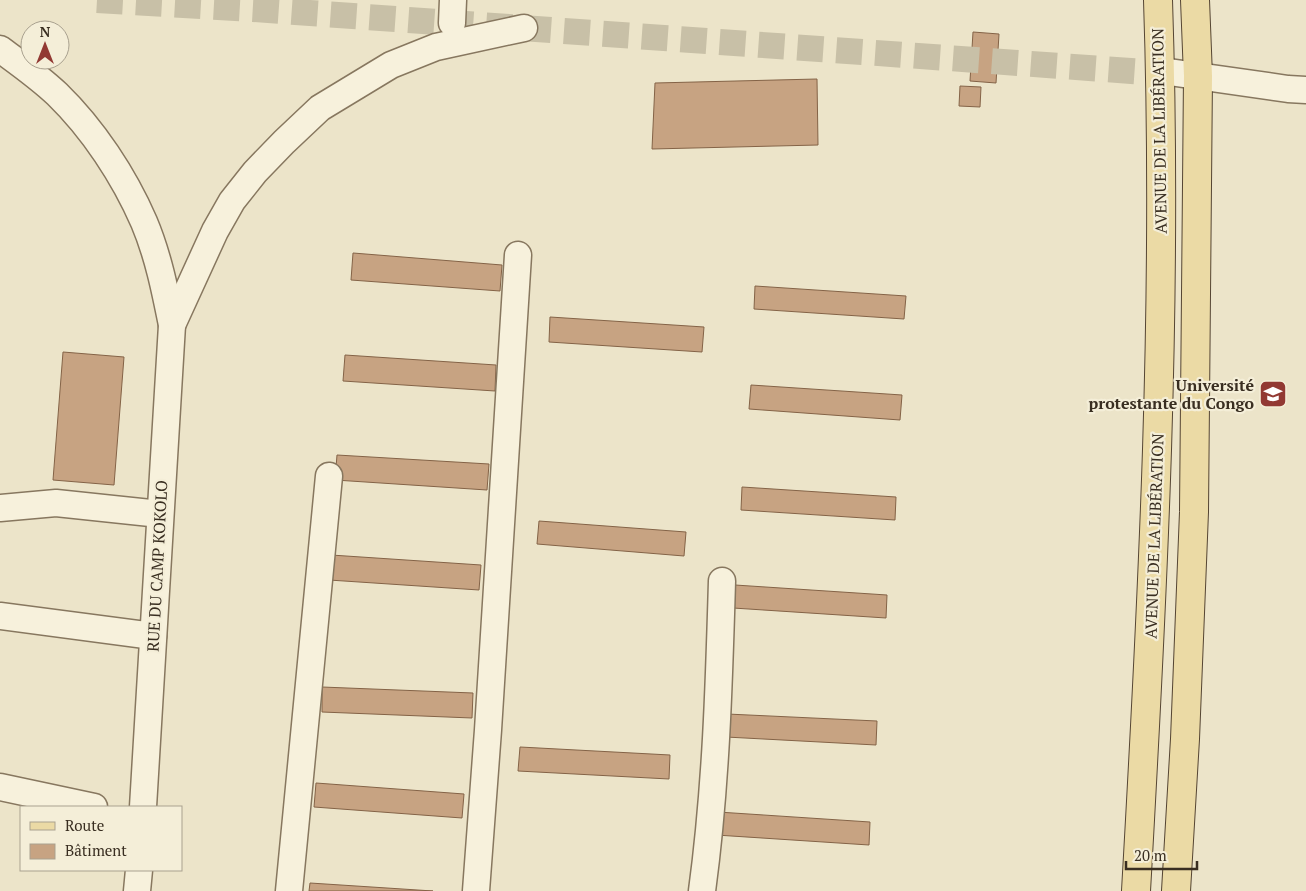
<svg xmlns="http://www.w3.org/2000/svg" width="1306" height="891" font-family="'PT Serif',serif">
  <rect width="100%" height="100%" fill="#ece4c9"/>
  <g fill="#c7a382" stroke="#846347">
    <polygon points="973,32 999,34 996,83 970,81"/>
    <polygon points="817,79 818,145 652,149 655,83"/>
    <polygon points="960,86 981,87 980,107 959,106"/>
    <polygon points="353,253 502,265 500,291 351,280"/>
    <polygon points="755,286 906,296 904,319 754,309"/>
    <polygon points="550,317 704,327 702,352 549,342"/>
    <polygon points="63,352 124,357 114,485 53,480"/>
    <polygon points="345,355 496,365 495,391 343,381"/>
    <polygon points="751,385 902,395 900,420 749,409"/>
    <polygon points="337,455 489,464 487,490 335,480"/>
    <polygon points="742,487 896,497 895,520 741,510"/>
    <polygon points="539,521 686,532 684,556 537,544"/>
    <polygon points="331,555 481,565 479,590 329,580"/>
    <polygon points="735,585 887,595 886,618 733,608"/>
    <polygon points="322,687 473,693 472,718 322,712"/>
    <polygon points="727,714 877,721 876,745 726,737"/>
    <polygon points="520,747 670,755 669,779 518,771"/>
    <polygon points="316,783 464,794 462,818 314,807"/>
    <polygon points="718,812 870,822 869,845 716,835"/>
    <polygon points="310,883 433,891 309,891"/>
  </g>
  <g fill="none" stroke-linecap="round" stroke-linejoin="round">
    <polyline stroke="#c8c0a7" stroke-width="26" stroke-dasharray="26 13" stroke-linecap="butt" points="97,0 253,9 1160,73 1169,72"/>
    <g stroke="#87775f" stroke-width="29">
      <g id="minor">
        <polyline points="452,23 453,0"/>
        <path d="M0 49C19 63 39 77 57 94 93 129 124 176 144 222 158 255 165 290 172 325L143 807"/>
        <polyline points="1169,72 1288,89 1306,90"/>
        <polyline points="172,325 215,231 232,201 255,172 284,142 320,108 391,65 436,47 524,28"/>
        <polyline points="0,508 56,503 160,514"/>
        <polyline points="0,616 153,636"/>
        <polyline points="0,787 94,807"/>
        <polyline points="137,891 139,870"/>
        <polyline points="289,891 329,476"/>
        <polyline points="476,891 488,730 518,255"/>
        <path d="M702 891C716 788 719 685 722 581"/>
      </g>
    </g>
    <g stroke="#554533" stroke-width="30">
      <g id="major">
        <path d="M1136 891C1153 594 1168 297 1158 0"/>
        <polyline points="1176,891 1185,739 1194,512 1198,76 1195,0"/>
      </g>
    </g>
    <use href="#minor" stroke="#f7f1dc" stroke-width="26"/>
    <use href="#major" stroke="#ebdaa5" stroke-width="28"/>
  </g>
  <defs>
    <g id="university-square" transform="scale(1.4375)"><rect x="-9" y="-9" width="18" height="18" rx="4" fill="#923933" stroke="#f4eed8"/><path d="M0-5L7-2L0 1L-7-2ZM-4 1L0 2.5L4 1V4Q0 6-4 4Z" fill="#fff"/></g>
  </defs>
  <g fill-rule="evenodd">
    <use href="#university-square" x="1273" y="394"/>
  </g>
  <g text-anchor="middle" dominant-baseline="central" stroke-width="4.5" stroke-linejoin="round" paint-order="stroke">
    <g font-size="16" fill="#392e21" stroke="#f4eed8">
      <text transform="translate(1159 131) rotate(-91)">AVENUE DE LA LIBÉRATION</text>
      <text transform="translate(1154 536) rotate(-88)">AVENUE DE LA LIBÉRATION</text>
      <text transform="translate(157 566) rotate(-87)">RUE DU CAMP KOKOLO</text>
    </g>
    <g font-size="16" font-weight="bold" fill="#392e21" stroke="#f4eed8" text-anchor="end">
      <text x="1254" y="385">Université<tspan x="1254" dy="18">protestante du Congo</tspan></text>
    </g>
  </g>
  <rect x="20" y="806" width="162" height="65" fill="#f4eed8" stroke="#a9a18f"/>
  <rect x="30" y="822" width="25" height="8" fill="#ebdaa5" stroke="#a9a18f"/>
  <text x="65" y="831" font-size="15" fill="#392e21">Route</text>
  <rect x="30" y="844" width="25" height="15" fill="#c7a382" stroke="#a9a18f"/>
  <text x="65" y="856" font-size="15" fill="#392e21">Bâtiment</text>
  <g transform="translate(45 45)"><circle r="24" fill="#f4eed8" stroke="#a9a18f"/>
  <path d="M0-4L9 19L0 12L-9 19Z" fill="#923933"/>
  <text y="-8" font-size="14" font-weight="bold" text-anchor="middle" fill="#392e21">N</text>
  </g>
  <path d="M1126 861v8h71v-8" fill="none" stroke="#392e21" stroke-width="2.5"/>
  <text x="1134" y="861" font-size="15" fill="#392e21" stroke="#f4eed8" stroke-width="4" paint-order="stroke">20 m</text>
</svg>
